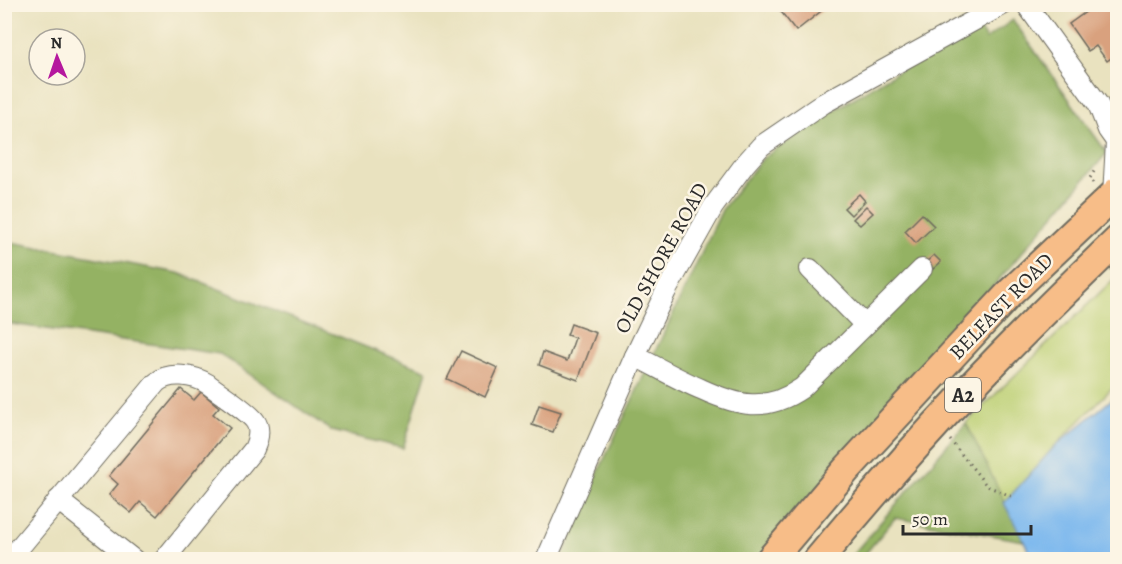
<svg xmlns="http://www.w3.org/2000/svg" width="1122" height="564" font-family="Alegreya,serif">
  <rect width="100%" height="100%" fill="#fcf5e5"/>
  <filter id="ink" filterUnits="userSpaceOnUse"><feTurbulence type="fractalNoise" baseFrequency=".0167" numOctaves="2"/><feDisplacementMap in="SourceGraphic" scale="12" xChannelSelector="R" yChannelSelector="G"/><feConvolveMatrix kernelMatrix="1 2 1 2 8 2 1 2 1" color-interpolation-filters="sRGB"/></filter>
  <filter id="wash" filterUnits="userSpaceOnUse"><feTurbulence type="fractalNoise" baseFrequency=".008" numOctaves="4" result="noise"/><feDisplacementMap in="SourceGraphic" scale="24" xChannelSelector="R" yChannelSelector="G"/><feGaussianBlur stdDeviation="1.35" result="paint"/><feColorMatrix in="noise" values="0 0 0 0 0 0 0 0 0 0 0 0 0 0 0 0 0 1.4 0 .05"/><feComposite in="paint" operator="in"/></filter>
  <g filter="url(#wash)">
    <rect width="100%" height="100%" fill="#e9e2bf"/>
    <polygon fill="#bbcf72" stroke="#737d4e" stroke-width="1.5" points="1117,276 1117,383 1054,447 1004,503 966,423"/>
    <g fill="#94b264" stroke="#606e48" stroke-width="1.5">
      <polygon points="1013,20 1107,153 760,559 561,560 600,468 723,208 763,158 831,112 975,24 986,39"/>
      <polygon points="5,241 178,273 427,371 403,448 332,431 220,354 5,323"/>
      <polygon points="966,423 1024,541 895,518 861,559 848,560"/>
    </g>
    <polygon fill="#7cb8ee" stroke="#54728c" stroke-width="1.5" points="1117,395 1117,559 1031,559 1026,545 1004,503 1054,447"/>
    <g id="blocks">
      <g fill="#d9a17e">
        <polygon points="775,4 823,4 825,8 796,31"/>
        <polygon points="1097,4 1113,4 1118,11 1118,53 1107,61 1096,46 1088,51 1069,24"/>
        <polygon points="859,194 865,201 851,215 844,208"/>
        <polygon points="866,206 873,213 860,225 853,219"/>
        <polygon points="922,214 934,226 916,243 905,231"/>
        <polygon points="934,255 941,262 932,270 925,263"/>
        <polygon points="571,324 596,333 578,380 539,365 543,352 567,361 575,338 567,335"/>
        <polygon points="461,351 498,368 485,397 447,379"/>
        <polygon points="181,389 194,400 201,392 219,407 213,414 230,428 157,516 140,502 131,513 109,495 118,484 109,476"/>
        <polygon points="539,405 561,412 553,432 532,425"/>
      </g>
    </g>
  </g>
  <g filter="url(#ink)">
    <use href="#blocks" fill-opacity="0" stroke="#6e6b5f" stroke-width="1.5"/>
    <g fill="none" stroke-linecap="round" stroke-linejoin="round">
      <g stroke="#6e6b5f" stroke-width="22">
        <g id="minor">
          <polyline points="1026,4 1098,104 1108,130 1118,144"/>
          <polyline points="1113,196 1116,142"/>
          <polyline points="810,269 865,325"/>
          <path d="M635 356C657 367 679 380 701 389 738 406 766 413 802 388L922 269"/>
          <polyline points="58,500 134,560"/>
          <path d="M9 560 156 383C169 371 194 375 208 384 218 392 248 411 255 421 261 429 258 440 254 449L164 560"/>
          <polyline points="546,560 635,356 666,291 713,207 745,164 761,146 824,103 1004,4"/>
        </g>
      </g>
      <g stroke="#6e6b5f" stroke-width="32">
        <g id="highway">
          <polyline points="770,560 846,470 1010,293 1118,191"/>
          <path d="M818 560C866 502 915 446 966 392 1015 340 1066 290 1118 240"/>
        </g>
      </g>
      <g stroke="#6e6b5f" stroke-width="3" stroke-dasharray="1.5 4.5" stroke-linecap="butt">
        <polyline points="1093,183 1090,178 1096,168"/>
        <polyline points="950,440 987,486 1011,496"/>
      </g>
      <use href="#minor" stroke="#fff" stroke-width="20"/>
      <use href="#highway" stroke="#f7bd88" stroke-width="28"/>
    </g>
  </g>
  <g text-anchor="middle" dominant-baseline="central" stroke-width="5" stroke-linejoin="round" paint-order="stroke">
    <rect fill="#fcf5e5" stroke="#6a6863" stroke-width="1.5" x="945" y="378" width="36" height="34" rx="4.5"/>
    <g font-size="20" font-weight="bold" fill="#2b2b2b">
      <text x="963" y="395">A2</text>
    </g>
    <g font-size="21" fill="#2b2b2b" stroke="#fcf5e5">
      <text transform="translate(661 258) rotate(-61)">OLD SHORE ROAD</text>
      <text transform="translate(1001 306) rotate(-46)">BELFAST ROAD</text>
    </g>
  </g>
  <rect width="1122" height="564" fill="none" stroke="#fcf5e5" stroke-width="24"/>
  <g transform="translate(57 57) rotate(358)"><circle r="28" fill="#fcf5e5" stroke="#a8a49b" stroke-width="1.5"/>
  <path d="M0-4.5L10 22L0 15L-10 22Z" fill="#b5179e"/>
  <text y="-9" font-size="16" font-weight="bold" text-anchor="middle" fill="#2b2b2b">N</text>
  </g>
  <path d="M903 525v9h128v-9" fill="none" stroke="#2b2b2b" stroke-width="3"/>
  <text x="912" y="525" font-size="18" fill="#2b2b2b" stroke="#fcf5e5" stroke-width="4.5" paint-order="stroke">50 m</text>
</svg>
